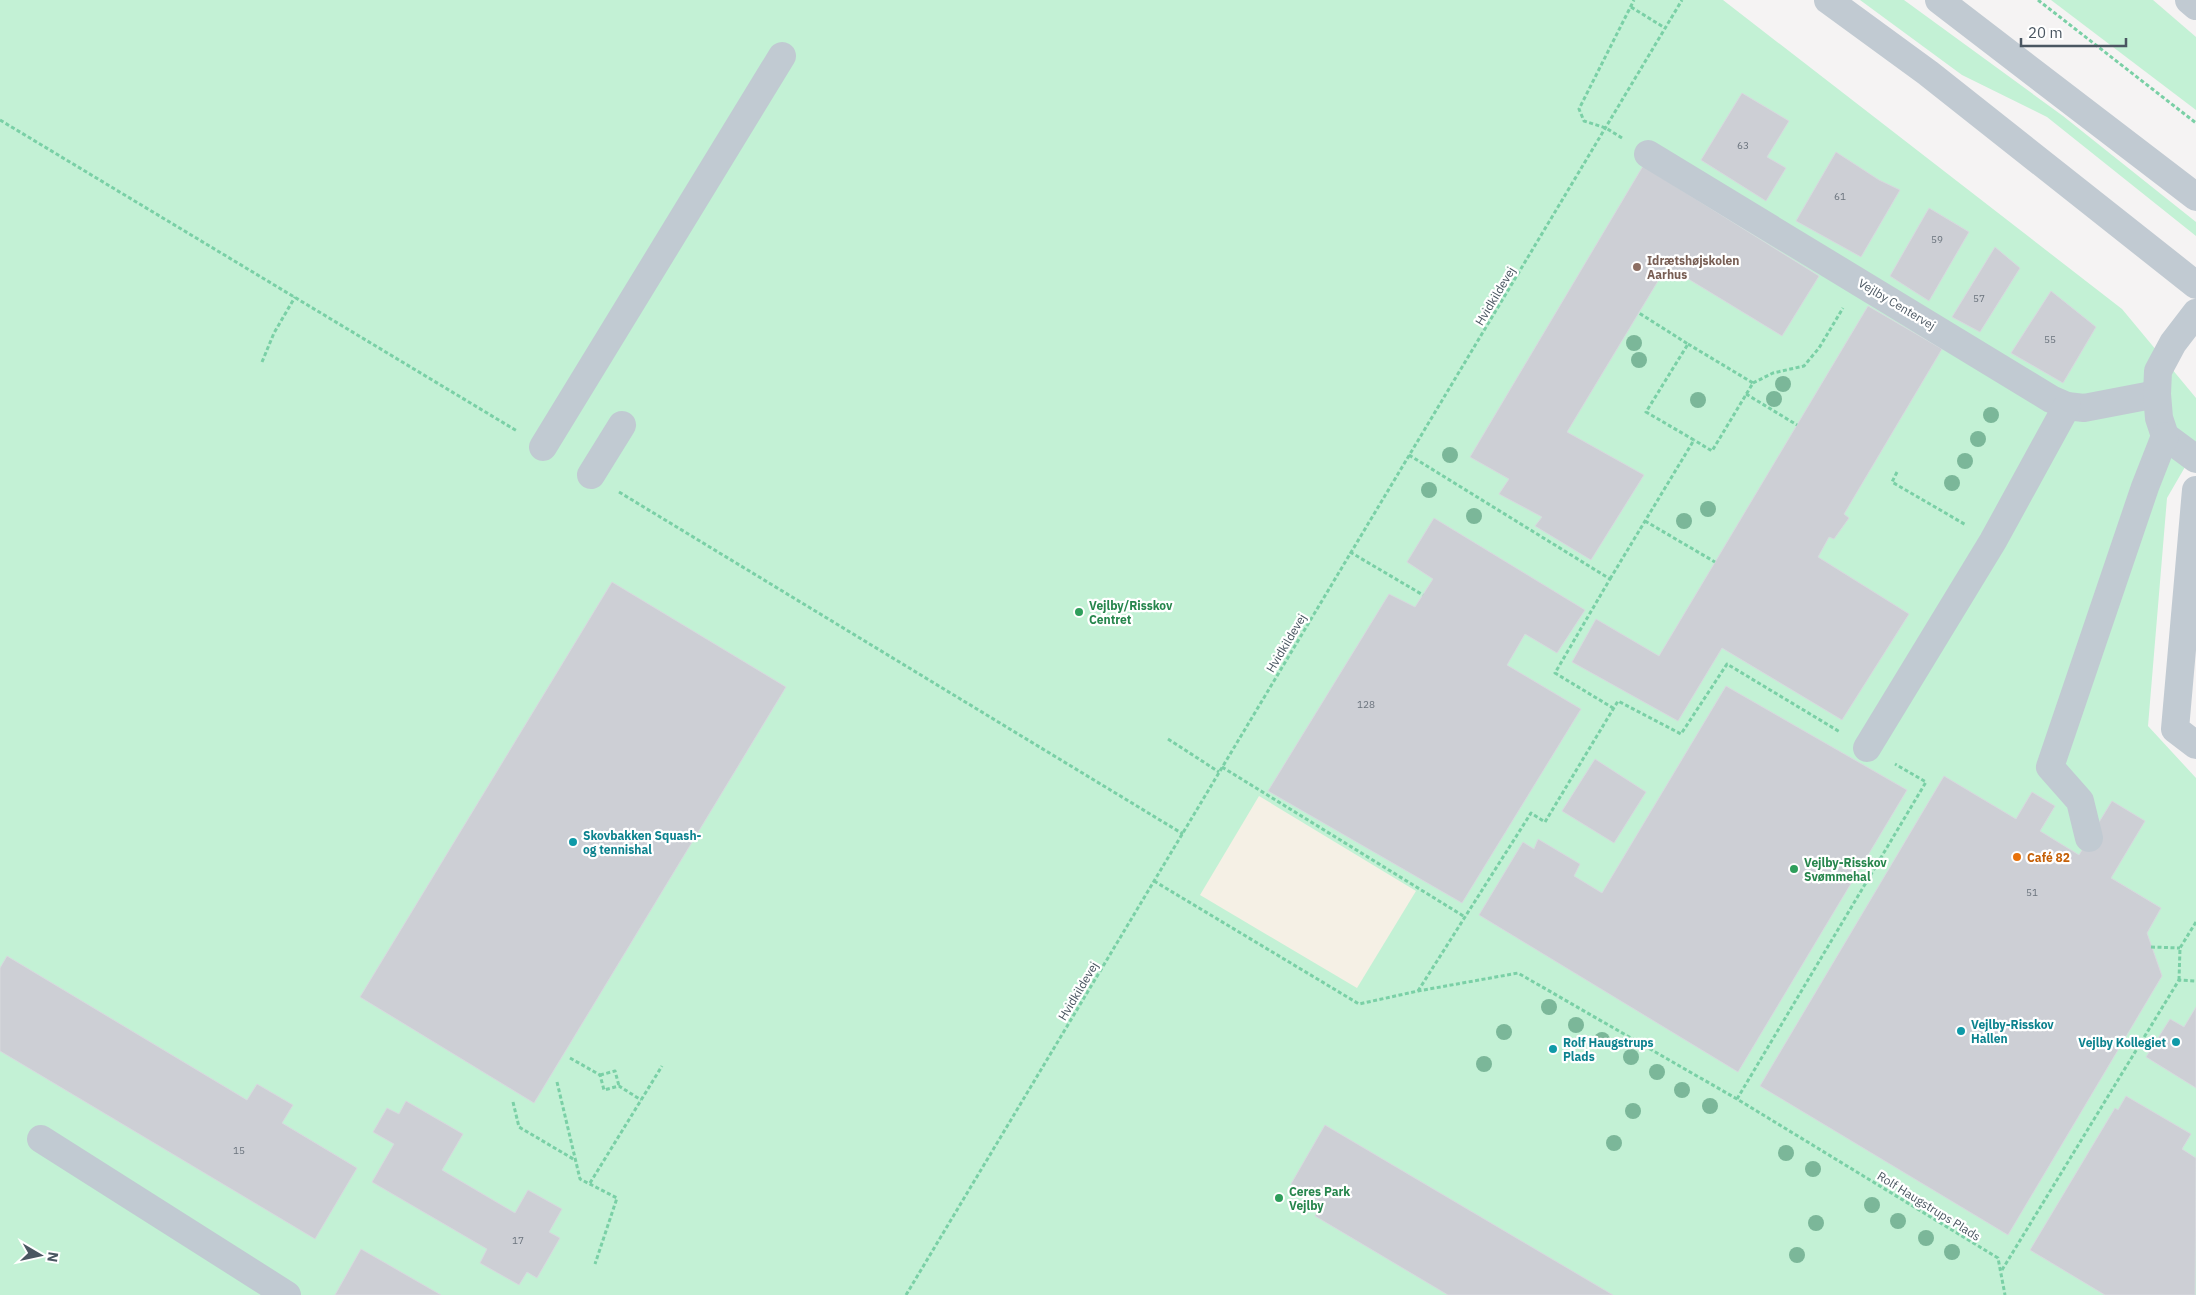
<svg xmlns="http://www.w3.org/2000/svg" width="2196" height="1295" font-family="'IBM Plex Sans',sans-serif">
  <rect width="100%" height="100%" fill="#f5f3f3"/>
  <g fill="#c3f1d5">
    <polygon points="0,0 1723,0 2122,309 2196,398 2196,448 2167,498 2148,726 2196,778 2196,1295 0,1295"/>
    <polygon points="1860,0 1904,0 2063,116 2196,222 2196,236 2047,117 1962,75"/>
    <polygon points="2051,0 2153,0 2196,37 2196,110"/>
  </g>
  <polygon fill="#f5f0e5" points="1259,796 1416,891 1357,988 1200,895"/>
  <g fill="#cdcfd5" stroke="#d7d9de">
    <polygon points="1742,93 1789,121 1767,157 1786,168 1766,201 1701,160"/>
    <polygon points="1836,152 1879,180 1900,190 1861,257 1796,221"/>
    <polygon points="1643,166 1819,276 1782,336 1667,266 1567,432 1644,475 1591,560 1535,526 1542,517 1499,494 1509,479 1470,457"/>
    <polygon points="1929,208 1969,232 1929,301 1890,276"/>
    <polygon points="1995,247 2020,268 1980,332 1952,317"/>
    <polygon points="2051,291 2096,327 2063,383 2011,353"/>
    <polygon points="1868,306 1942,349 1844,514 1849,518 1834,539 1829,537 1818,557 1909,614 1842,720 1722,648 1678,721 1572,662 1596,619 1659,656"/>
    <polygon points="1434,518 1585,610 1557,653 1525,634 1507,665 1581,709 1462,903 1268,791 1389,594 1415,607 1433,579 1407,562"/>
    <polygon points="612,582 786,687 534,1103 360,997"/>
    <polygon points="1726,686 1907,790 1738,1072 1479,915 1523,842 1534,849 1538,839 1580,864 1574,876 1602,893"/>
    <polygon points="1595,759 1646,792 1614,843 1562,811"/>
    <polygon points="1944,776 2016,819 2032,792 2055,806 2040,831 2079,855 2112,801 2145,821 2111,878 2161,908 2147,933 2162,976 2008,1235 1760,1086"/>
    <polygon points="7,956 247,1100 257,1084 293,1105 282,1123 357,1168 315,1239 0,1051 0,968"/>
    <polygon points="2196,1007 2196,1088 2146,1057 2170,1019 2184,1027"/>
    <polygon points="2126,1096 2191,1134 2182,1149 2196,1158 2195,1295 2105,1295 2030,1250 2115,1108 2118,1110"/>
    <polygon points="406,1101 463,1134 442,1170 515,1213 528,1190 562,1209 549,1232 560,1238 537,1278 527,1272 519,1285 480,1263 487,1249 372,1182 394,1144 373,1132 387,1108 399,1114"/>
    <polygon points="1325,1125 1613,1295 1448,1295 1315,1216 1322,1203 1291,1184"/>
    <polygon points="361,1249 441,1295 335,1295"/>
  </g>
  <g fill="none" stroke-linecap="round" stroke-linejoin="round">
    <g stroke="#7ad0a6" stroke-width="3" stroke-dasharray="4 2.5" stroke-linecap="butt">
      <polyline points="2038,0 2196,123"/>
      <polyline points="1631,7 1665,28"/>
      <polyline points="0,120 517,431"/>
      <polyline points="1622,138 1606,128 1584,121 1579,109 1634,0"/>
      <polyline points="1688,344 1753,383 1712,451 1694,440"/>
      <polyline points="262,362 274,333 295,297"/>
      <polyline points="1753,383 1773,373 1804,366 1819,348 1843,308"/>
      <polyline points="1746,394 1797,425"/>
      <polyline points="1409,455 1610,579 1555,673 1613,708"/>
      <polyline points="1897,472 1892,482 1966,525"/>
      <polyline points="619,492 1183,834"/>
      <polyline points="1645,521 1715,562"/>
      <polyline points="1350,552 1423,595"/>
      <polyline points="1610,579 1694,440 1646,412 1688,344 1639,313"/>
      <polyline points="1168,739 1219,772"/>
      <polyline points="1222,767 1465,917"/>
      <polyline points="1154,881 1359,1004 1418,991 1518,973 1737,1099 1998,1258 2005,1295"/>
      <polyline points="2151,947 2180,948"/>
      <polyline points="2179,980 2180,948 2196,922"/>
      <polyline points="1418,991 1531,813 1545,822 1618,701 1681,734 1727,664 1840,732"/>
      <polyline points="570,1058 600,1075 604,1090 619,1086 641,1100"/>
      <polyline points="600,1075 615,1071 619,1086"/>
      <polyline points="557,1082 580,1179 617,1198 595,1264"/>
      <polyline points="1737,1099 1926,782 1895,764"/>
      <polyline points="513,1102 519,1127 575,1160"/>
      <polyline points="590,1183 662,1066"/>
      <polyline points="2002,1270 2179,980 2196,981"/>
      <polyline points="906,1295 1682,0"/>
    </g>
    <g stroke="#c1cad2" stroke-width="28">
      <polyline points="1828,0 1928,73 2196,285"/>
      <polyline points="1939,0 2196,197"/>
      <polyline points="2189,0 2196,6"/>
      <polyline points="1648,154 2051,399 2067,406 2084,408 2157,394"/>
      <polyline points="2196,313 2173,343 2158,371 2157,394 2159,418 2165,436 2196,459"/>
      <polyline points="543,447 782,56"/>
      <polyline points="591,475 622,425"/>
      <polyline points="2196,490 2175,729 2196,745"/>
      <polyline points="1867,748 1993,541 2067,406"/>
      <polyline points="2089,838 2080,801 2050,767 2145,487 2165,436"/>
      <polyline points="41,1139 287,1295"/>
    </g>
  </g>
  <g fill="#7bb799">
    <circle cx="1634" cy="343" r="8"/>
    <circle cx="1639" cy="360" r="8"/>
    <circle cx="1783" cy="384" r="8"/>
    <circle cx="1774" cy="399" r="8"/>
    <circle cx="1698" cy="400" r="8"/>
    <circle cx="1991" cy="415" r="8"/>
    <circle cx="1978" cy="439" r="8"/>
    <circle cx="1450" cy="455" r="8"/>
    <circle cx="1965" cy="461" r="8"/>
    <circle cx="1952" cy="483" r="8"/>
    <circle cx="1429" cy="490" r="8"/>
    <circle cx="1708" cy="509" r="8"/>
    <circle cx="1474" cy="516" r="8"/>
    <circle cx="1684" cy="521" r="8"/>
    <circle cx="1549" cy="1007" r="8"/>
    <circle cx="1576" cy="1025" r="8"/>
    <circle cx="1504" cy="1032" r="8"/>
    <circle cx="1602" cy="1040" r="8"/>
    <circle cx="1631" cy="1057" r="8"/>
    <circle cx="1484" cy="1064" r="8"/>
    <circle cx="1657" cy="1072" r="8"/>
    <circle cx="1682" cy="1090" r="8"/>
    <circle cx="1710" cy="1106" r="8"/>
    <circle cx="1633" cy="1111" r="8"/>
    <circle cx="1614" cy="1143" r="8"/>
    <circle cx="1786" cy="1153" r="8"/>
    <circle cx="1813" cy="1169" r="8"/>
    <circle cx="1872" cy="1205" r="8"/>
    <circle cx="1898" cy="1221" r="8"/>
    <circle cx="1816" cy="1223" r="8"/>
    <circle cx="1926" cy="1238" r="8"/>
    <circle cx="1952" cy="1252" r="8"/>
    <circle cx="1797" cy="1255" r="8"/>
  </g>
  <circle fill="#8d6e63" stroke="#fff" stroke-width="2" cx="1637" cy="267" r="5"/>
  <g fill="#2e9e5b" stroke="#fff" stroke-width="2">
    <circle cx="1079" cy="612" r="5"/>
    <circle cx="1794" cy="869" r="5"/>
    <circle cx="1279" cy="1198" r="5"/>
  </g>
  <g fill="#0f9aa8" stroke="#fff" stroke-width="2">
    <circle cx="573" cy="842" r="5"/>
    <circle cx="1961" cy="1031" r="5"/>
    <circle cx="2176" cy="1042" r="5"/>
    <circle cx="1553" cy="1049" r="5"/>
  </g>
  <circle fill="#e8710a" stroke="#fff" stroke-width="2" cx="2017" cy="857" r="5"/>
  <g text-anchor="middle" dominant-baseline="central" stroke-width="4.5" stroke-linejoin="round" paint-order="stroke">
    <g font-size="10" fill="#6b747e">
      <text x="1743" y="145">63</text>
      <text x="1840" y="196">61</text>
      <text x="1937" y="239">59</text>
      <text x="1979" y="298">57</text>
      <text x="2050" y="339">55</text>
      <text x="1366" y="704">128</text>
      <text x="2032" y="892">51</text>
      <text x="239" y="1150">15</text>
      <text x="518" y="1240">17</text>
    </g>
    <g font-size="12" font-weight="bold" fill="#785e54" stroke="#fff" text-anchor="start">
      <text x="1647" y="260">Idrætshøjskolen<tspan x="1647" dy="14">Aarhus</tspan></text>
    </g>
    <g font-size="12" fill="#4a5661" stroke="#fff">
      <text transform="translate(1495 296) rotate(-59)">Hvidkildevej</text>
      <text transform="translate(1897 304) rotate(31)">Vejlby Centervej</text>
      <text transform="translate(1286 643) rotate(-59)">Hvidkildevej</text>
      <text transform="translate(1078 991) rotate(-59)">Hvidkildevej</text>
      <text transform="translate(1929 1206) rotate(32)">Rolf Haugstrups Plads</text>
    </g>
    <g font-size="12" font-weight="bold" fill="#27864d" stroke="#fff" text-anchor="start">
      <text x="1089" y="605">Vejlby/Risskov<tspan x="1089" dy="14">Centret</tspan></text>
      <text x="1804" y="862">Vejlby-Risskov<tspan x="1804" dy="14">Svømmehal</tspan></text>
      <text x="1289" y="1191">Ceres Park<tspan x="1289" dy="14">Vejlby</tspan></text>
    </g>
    <g font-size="12" font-weight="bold" fill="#0d838f" stroke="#fff" text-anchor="start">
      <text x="583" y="835">Skovbakken Squash-<tspan x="583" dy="14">og tennishal</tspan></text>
      <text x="1971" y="1024">Vejlby-Risskov<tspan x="1971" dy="14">Hallen</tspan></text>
      <text x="1563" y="1042">Rolf Haugstrups<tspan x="1563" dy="14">Plads</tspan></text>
      <text x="2166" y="1042" text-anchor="end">Vejlby Kollegiet</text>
    </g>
    <g font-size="12" font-weight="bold" fill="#c56008" stroke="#fff" text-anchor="start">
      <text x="2027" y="857">Café 82</text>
    </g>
  </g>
  <g transform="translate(40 1255) rotate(99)" stroke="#ffffff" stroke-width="4" paint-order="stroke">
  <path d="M0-4L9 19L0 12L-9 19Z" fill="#4a5661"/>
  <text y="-8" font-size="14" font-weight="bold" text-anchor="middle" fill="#4a5661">N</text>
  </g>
  <path d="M2021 38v8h105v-8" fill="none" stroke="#4a5661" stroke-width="2.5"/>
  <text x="2028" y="38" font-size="15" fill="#4a5661" stroke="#ffffff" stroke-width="4" paint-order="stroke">20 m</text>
</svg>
